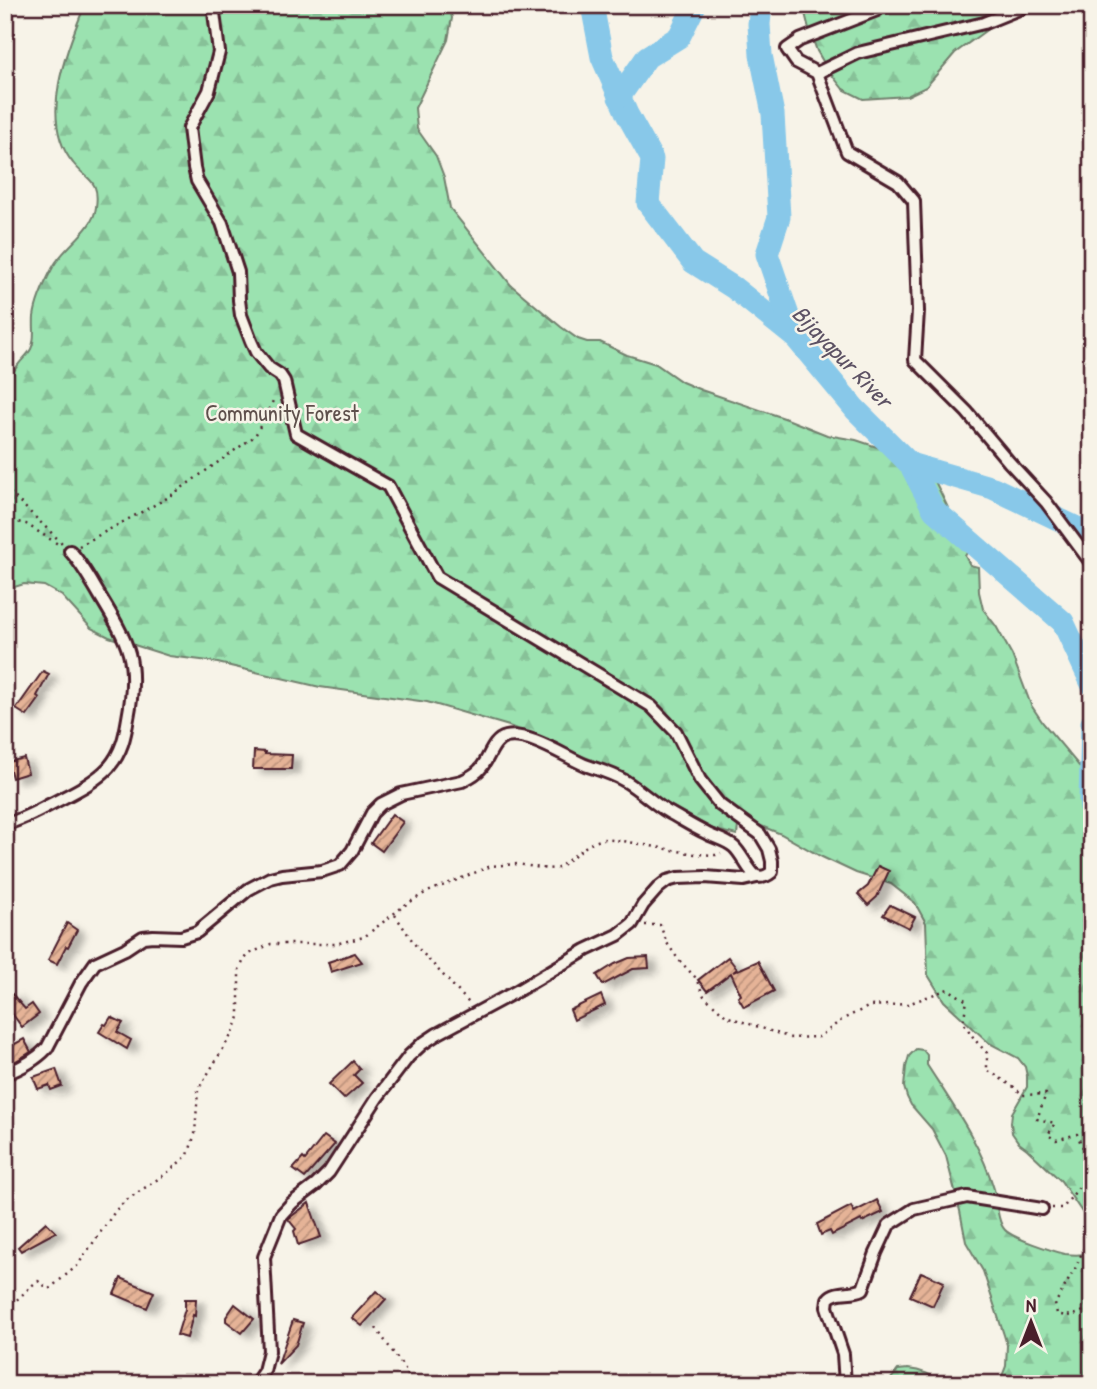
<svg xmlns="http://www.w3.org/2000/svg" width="1097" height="1389" font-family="'Patrick Hand',sans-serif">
  <defs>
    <pattern id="forest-firs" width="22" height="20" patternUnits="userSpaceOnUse" patternTransform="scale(1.75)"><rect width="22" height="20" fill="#9be2b0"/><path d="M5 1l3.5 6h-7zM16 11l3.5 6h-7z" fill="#87c198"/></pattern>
    <pattern id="building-hatch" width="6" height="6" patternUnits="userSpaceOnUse" patternTransform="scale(1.75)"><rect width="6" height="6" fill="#e5b397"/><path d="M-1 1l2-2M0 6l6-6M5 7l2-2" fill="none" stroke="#bc917b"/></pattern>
    <filter id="shadow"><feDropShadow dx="8" dy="4.5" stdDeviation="3.5" flood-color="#0004"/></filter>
  </defs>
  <rect width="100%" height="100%" fill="#f7f3e8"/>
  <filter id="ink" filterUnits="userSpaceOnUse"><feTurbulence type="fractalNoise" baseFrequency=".0143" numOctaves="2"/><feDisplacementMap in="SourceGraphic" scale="14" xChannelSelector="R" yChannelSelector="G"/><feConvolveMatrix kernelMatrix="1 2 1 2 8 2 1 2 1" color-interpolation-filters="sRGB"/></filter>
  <g filter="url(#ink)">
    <g fill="url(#forest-firs)" stroke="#72806e" stroke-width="2">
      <path d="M85 5H449L452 18 448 40 415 108 417 129 436 156 444 177 450 208 511 285 561 327 578 339 587 342H600L627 355 656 364 682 382 701 390 787 419 827 435 856 440 907 457 932 475 949 510 973 536 971 546 965 556 970 565 978 567 979 592 983 609 996 626 1012 655 1031 705 1043 723 1085 773 1092 786V1227L1061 1181 1027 1149 1019 1143 1012 1133 1011 1123 1012 1113 1027 1087V1076L1025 1067 1018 1058 989 1043 944 1001 928 975 926 923 915 903 891 884 856 873 822 857 781 834 739 817 737 835 715 830 647 792 629 775 509 726 427 702 320 687 209 661 169 656 109 637 91 628 62 596 44 586 24 584 5 590V405C9 390 7 378 18 365 22 359 28 355 31 349 36 339 33 328 34 317 36 300 45 282 53 267 63 247 94 230 96 207 100 179 87 181 73 163 38 120 66 50 85 5Z"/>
      <polygon points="805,5 1030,5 992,26 955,53 926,87 907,96 863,99 843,89 828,70 817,51 809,29 804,9"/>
      <path d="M916 1049 923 1050 927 1055V1065C952 1104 981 1144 994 1189 997 1200 997 1222 1005 1230 1012 1238 1053 1251 1065 1254 1074 1255 1083 1255 1092 1253V1384H999L1006 1366 1007 1345 1004 1335 983 1271 966 1242 960 1211 946 1156 932 1129 911 1105 907 1097 904 1087 906 1067 909 1056Z"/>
      <path d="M908 1369C920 1370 934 1375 942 1384H890L891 1379 898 1370Z"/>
    </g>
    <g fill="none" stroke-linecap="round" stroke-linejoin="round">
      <g stroke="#88c8e9" stroke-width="23">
        <polyline points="592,5 602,57 627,114 652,159 648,203 693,262 734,288 796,338 855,409 910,464 934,510 1063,622 1092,684"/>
        <polyline points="761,5 759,24 761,55 773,114 779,217 767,254 795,336"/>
        <polyline points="619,97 647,57 679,37 695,5"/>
        <polyline points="910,464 993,488 1081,530 1092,533"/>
        <polyline points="1092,723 1090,800 1092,817"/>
      </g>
    </g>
    <g fill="url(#building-hatch)" stroke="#4a1f2b" stroke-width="2" filter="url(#shadow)">
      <polygon points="43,671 49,674 37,696 40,698 27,716 16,709"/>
      <polygon points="254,751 265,752 265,754 292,755 291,769 253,769"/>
      <polygon points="24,758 28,773 12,778 8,762"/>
      <polygon points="392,814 403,822 382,851 371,843"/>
      <polygon points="878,866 889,871 877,897 868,905 858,894 868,886"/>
      <polygon points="890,905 915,917 909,928 883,915"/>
      <polygon points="67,923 77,930 68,947 66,946 57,964 48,960"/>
      <polygon points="355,953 362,962 331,972 328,962"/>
      <polygon points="648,957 649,968 633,969 603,985 597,975 615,964 629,958"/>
      <polygon points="728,957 737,969 733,972 758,961 774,991 744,1007 738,997 741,995 731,973 707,991 698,980"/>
      <polygon points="12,994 25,1009 32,1004 39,1014 22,1027 5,1004 5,1000"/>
      <polygon points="601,995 605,1005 574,1020 570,1010"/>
      <polygon points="111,1017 123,1023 117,1032 131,1040 127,1049 99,1032 104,1024 106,1025"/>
      <polygon points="24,1039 31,1052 14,1062 7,1048"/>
      <polygon points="353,1061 360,1069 354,1075 362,1083 344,1099 329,1084"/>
      <polygon points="56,1069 62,1086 51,1090 49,1085 38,1089 33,1077"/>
      <polygon points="324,1136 335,1144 305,1178 293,1169 303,1158 305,1160"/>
      <polygon points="877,1200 883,1212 862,1222 861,1220 832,1235 830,1231 821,1235 817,1224 851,1206 854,1212"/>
      <polygon points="309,1203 321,1237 298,1245 294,1231 296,1229 288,1219"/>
      <polygon points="46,1222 56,1232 21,1251 18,1247"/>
      <polygon points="921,1272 944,1282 933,1306 910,1296"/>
      <polygon points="121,1278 154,1292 147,1308 114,1294"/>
      <polygon points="376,1291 386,1299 362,1326 352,1318"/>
      <polygon points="185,1299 196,1299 195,1316 193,1315 187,1338 177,1335 185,1309"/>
      <polygon points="235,1304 254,1319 242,1333 226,1321 226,1317"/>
      <polygon points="293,1320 303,1323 296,1345 278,1364"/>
    </g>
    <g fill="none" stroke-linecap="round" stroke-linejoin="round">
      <g stroke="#4a1f2b" stroke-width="16">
        <g id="minor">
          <polyline points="879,5 877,10 800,40 787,49 796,62 817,73 847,152 898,182 914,201 918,311 915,360 967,412 1009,462 1046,502 1092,564"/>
          <polyline points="817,73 858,53 984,23 1029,5"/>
          <path d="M5 824C23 820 39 810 55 802 74 792 94 783 109 767 122 752 125 736 128 718 139 661 129 644 100 596 91 581 82 564 70 551"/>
          <path d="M5 1074C21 1068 35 1061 47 1048L81 983 95 963 125 949 143 937 153 936 181 937 197 932 249 889 270 878 282 875 322 871 340 865 352 851 372 813 381 804 401 794 462 781C468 778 475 775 480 769 489 760 492 740 506 737 529 732 564 756 585 765 599 770 612 773 625 781 640 790 653 803 668 812 681 819 693 827 706 833 715 838 726 840 734 847 742 854 750 874 757 876 762 878 767 876 772 872V861L769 849 760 834 720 805 700 780 676 732 651 706 437 577 388 486 296 434 284 381 280 375 269 368 256 352 251 341 241 315 239 300 238 272 222 223 197 181 194 168 189 128 209 91 219 52 213 5"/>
          <polyline points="255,1384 264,1371 269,1351 264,1257 281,1215 292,1203 316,1185 329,1172 377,1098 409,1056 422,1044 437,1034 517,991 586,950 618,935 632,924 643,905 658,888 667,881 678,878 705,877 744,880 757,877"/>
          <path d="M845 1384 843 1354 827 1307 828 1299C836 1289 852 1295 863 1289L876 1253 889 1225 914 1209 967 1197 1042 1209"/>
        </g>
      </g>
      <g stroke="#4a1f2b" stroke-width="2.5" stroke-dasharray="2 5" stroke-linecap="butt">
        <polyline points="5,488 63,544"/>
        <polyline points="5,519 26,524 61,546"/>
        <polyline points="79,546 169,497 255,436 275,397"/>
        <polyline points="395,915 416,946 469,1003"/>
        <polyline points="645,925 660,925 667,943 678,959 695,977 704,996 726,1016 791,1038 819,1037 843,1019 870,1006 908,1004 948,989 967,1001 963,1022 975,1040 987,1053 987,1070 1014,1087 1023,1095 1046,1094 1037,1119 1055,1123 1048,1135 1056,1140 1077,1134 1082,1146 1092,1158"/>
        <polyline points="1052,1208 1063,1208 1084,1180 1092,1160"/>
        <path d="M1092 1229 1076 1267 1055 1304 1057 1314C1071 1318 1079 1314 1092 1306"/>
        <path d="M5 1307C18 1302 26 1289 38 1281L49 1289 77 1266 116 1210 125 1201 167 1173 188 1155 195 1134 198 1090 235 1029 239 1017V970L244 960 249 954 271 944H335L364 937 405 905 425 893 491 866 517 864 547 869 558 868 589 844 603 839 623 841 695 854 716 855 721 853"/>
        <polyline points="376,1328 407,1372 410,1384"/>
      </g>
      <use href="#minor" stroke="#f7f3e8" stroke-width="10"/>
    </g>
  </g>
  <g text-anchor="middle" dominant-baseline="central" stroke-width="5" stroke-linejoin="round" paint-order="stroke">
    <g font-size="23" fill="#5e504c" stroke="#f7f3e8">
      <text x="282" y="412">Community Forest</text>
    </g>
    <g font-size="24" font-style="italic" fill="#5d5264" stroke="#f7f3e8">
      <text transform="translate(843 356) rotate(46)">Bijayapur River</text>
    </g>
  </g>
  <rect width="1097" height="1389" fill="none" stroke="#f7f3e8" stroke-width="28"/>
  <rect x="14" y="14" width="1069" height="1361" fill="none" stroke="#4a1f2b" stroke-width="2.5" filter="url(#ink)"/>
  <g transform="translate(1031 1322)" stroke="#f7f3e8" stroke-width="5" paint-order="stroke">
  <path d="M0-5L12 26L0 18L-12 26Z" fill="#4a1f2b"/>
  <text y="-10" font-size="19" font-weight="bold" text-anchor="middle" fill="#4a1f2b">N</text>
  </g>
</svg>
